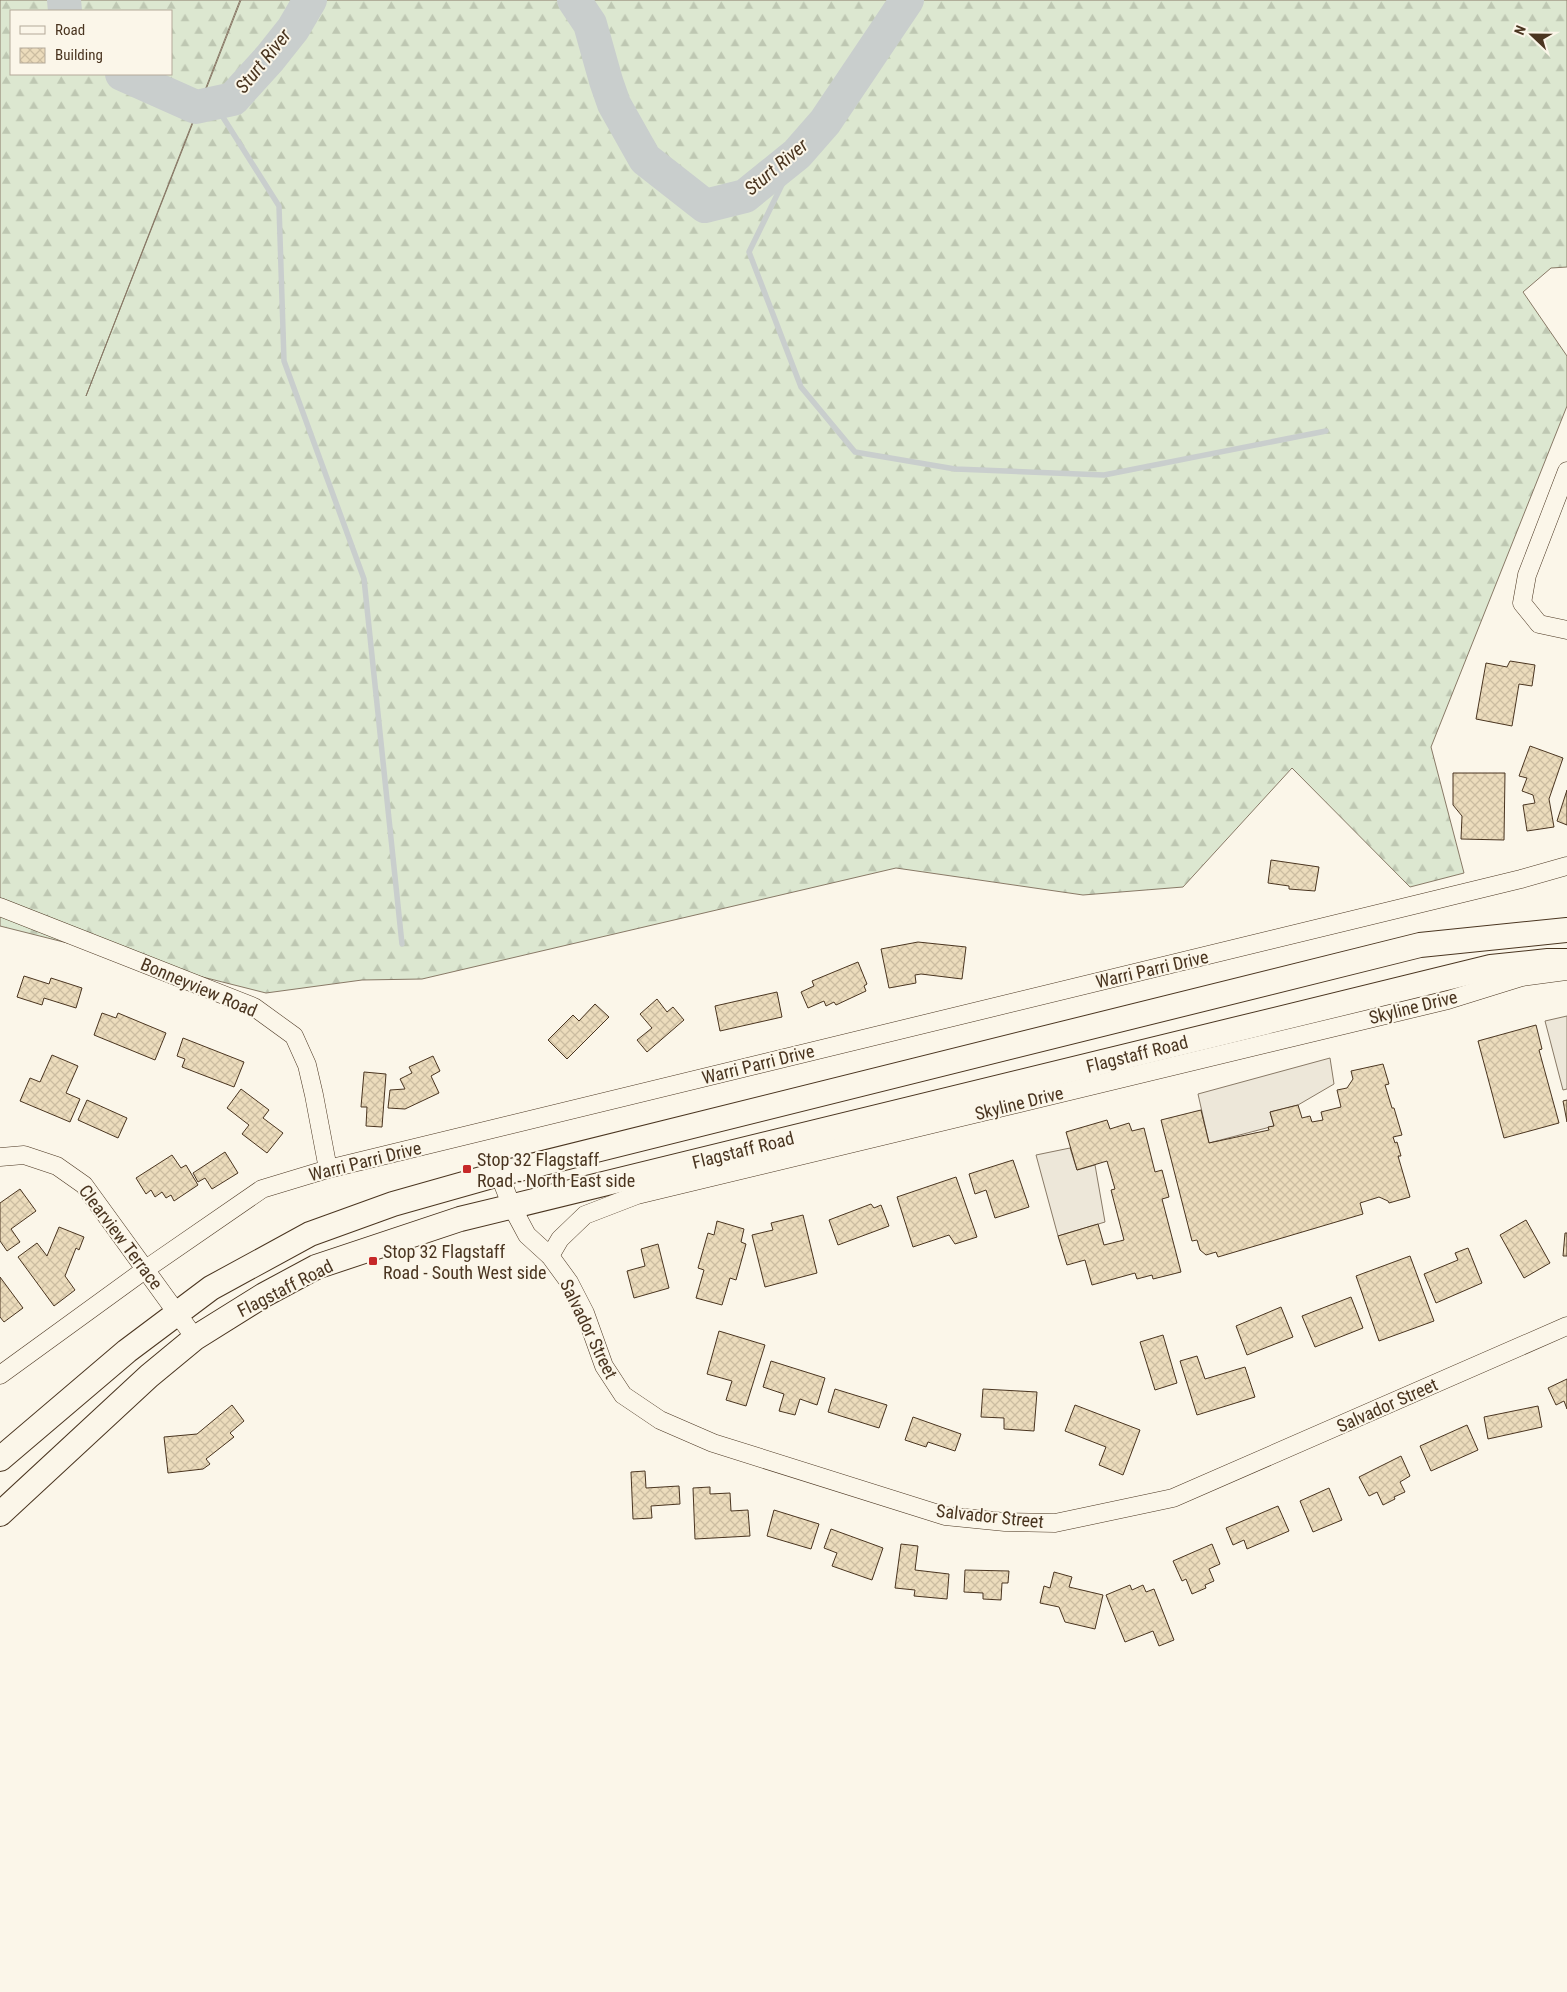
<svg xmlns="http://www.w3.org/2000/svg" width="1567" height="1992" font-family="'Roboto Condensed',sans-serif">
  <defs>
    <pattern id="forest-firs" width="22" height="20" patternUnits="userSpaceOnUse" patternTransform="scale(1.25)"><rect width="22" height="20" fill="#dce7d0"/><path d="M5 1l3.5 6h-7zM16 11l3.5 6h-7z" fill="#bec7b2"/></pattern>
    <pattern id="building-cross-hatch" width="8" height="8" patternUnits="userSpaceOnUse" patternTransform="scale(1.25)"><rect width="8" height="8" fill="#ecdcbc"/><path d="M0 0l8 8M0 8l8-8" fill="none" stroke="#ccbda1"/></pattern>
  </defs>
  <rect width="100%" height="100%" fill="#fbf6e9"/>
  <path fill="url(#forest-firs)" stroke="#887966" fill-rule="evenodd" d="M0 0H240L86 396 241 0H1567V267L1551 268 1523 292 1567 356V406L1431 747 1464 873 1410 887 1292 768 1183 887 1083 895 896 868 422 979 362 980 266 993 0 926ZM11 11H171V74H11Z"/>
  <g fill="#ede7d9" stroke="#887966">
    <polygon points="1567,1016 1567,1089 1563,1090 1545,1021"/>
    <polygon points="1330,1058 1334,1084 1298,1105 1270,1112 1274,1126 1209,1143 1198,1094"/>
    <polygon points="1070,1148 1077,1170 1095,1165 1105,1222 1058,1236 1036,1155"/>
  </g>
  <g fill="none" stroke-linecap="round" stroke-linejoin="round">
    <g stroke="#c9cecd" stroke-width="5.5">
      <polyline points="214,103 279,206 284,361 364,579 402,944"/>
      <polyline points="797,154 749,252 801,387 855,452 955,469 1104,475 1326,431"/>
    </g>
    <g stroke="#c9cecd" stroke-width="34">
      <polyline points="64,0 65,11"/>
      <polyline points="574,0 590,24 606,81 614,104 645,159 705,206 745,196 797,154 825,122 907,0"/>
      <polyline points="122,74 196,107 233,99 270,58 293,29 310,0"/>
    </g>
  </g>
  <g fill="url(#building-cross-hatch)" stroke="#4a3520">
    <polygon points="1510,661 1535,665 1532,686 1519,684 1512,726 1476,719 1486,663 1507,667"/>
    <polygon points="1530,746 1563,758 1549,799 1554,827 1527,831 1523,805 1535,803 1533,795 1522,791 1527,778 1519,776"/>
    <polygon points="1453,773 1505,773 1504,840 1461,839 1462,816 1453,805"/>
    <polygon points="1567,790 1567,825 1557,821"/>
    <polygon points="1271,860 1319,867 1315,891 1289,889 1289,886 1268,883"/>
    <polygon points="918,942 966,947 962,979 921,974 915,975 916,983 889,988 881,949"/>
    <polygon points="858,962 867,984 864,986 866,991 836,1005 834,1002 826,1006 824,1001 808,1008 801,992 814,986 812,981"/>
    <polygon points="24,976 49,984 51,978 82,988 76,1008 44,998 42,1005 17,997"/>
    <polygon points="777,992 782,1017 720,1031 715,1006"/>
    <polygon points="657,999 667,1012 673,1007 684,1020 647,1052 637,1040 652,1028 640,1014"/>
    <polygon points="595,1004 609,1017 567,1059 548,1040 573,1015 579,1021"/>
    <polygon points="102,1013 116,1018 118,1013 166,1033 155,1060 94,1035"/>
    <polygon points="1536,1025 1542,1049 1539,1050 1559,1123 1504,1138 1478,1041"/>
    <polygon points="183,1038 244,1062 234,1087 182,1067 185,1059 177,1056"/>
    <polygon points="52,1055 78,1066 66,1093 80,1099 70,1122 20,1101 30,1078 40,1082"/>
    <polygon points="433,1056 440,1071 431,1076 439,1093 405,1109 388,1108 390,1090 405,1089 400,1079 412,1073 409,1067"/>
    <polygon points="1383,1064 1389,1084 1385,1085 1392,1108 1394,1108 1402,1135 1393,1137 1395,1143 1397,1142 1401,1156 1398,1156 1410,1197 1389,1203 1388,1201 1379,1197 1360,1203 1363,1214 1218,1257 1216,1252 1206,1255 1200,1250 1197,1240 1192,1241 1161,1120 1201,1110 1209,1143 1269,1130 1268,1127 1274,1126 1270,1112 1298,1105 1302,1118 1310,1116 1312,1122 1323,1120 1321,1112 1341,1107 1337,1090 1347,1088 1353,1079 1351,1071"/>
    <polygon points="364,1072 386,1074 382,1127 366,1126 367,1107 361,1107"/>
    <polygon points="241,1089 269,1110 263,1118 283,1133 267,1153 242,1134 249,1125 227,1108"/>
    <polygon points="87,1100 127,1118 118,1138 78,1120"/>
    <polygon points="1567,1100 1567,1122 1563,1101"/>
    <polygon points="1107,1120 1110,1129 1129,1123 1132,1131 1144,1128 1155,1172 1162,1170 1169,1197 1162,1199 1181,1272 1153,1279 1152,1275 1137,1279 1135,1273 1092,1285 1085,1260 1067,1265 1058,1236 1098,1224 1104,1245 1124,1240 1111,1190 1115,1189 1107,1161 1077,1170 1066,1132"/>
    <polygon points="225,1152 238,1173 212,1189 205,1178 198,1182 193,1173"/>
    <polygon points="172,1155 181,1168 186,1165 198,1185 174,1201 171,1195 166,1198 162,1192 155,1197 151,1190 146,1194 136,1178"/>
    <polygon points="1013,1160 1029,1207 995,1218 986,1190 975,1194 969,1174"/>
    <polygon points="956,1177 977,1237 955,1244 949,1235 913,1247 897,1197"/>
    <polygon points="20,1189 36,1211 11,1229 20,1242 7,1251 0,1241 0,1203"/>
    <polygon points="871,1204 874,1208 881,1205 889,1226 838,1245 829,1220"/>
    <polygon points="803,1215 817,1273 765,1287 752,1235 773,1230 771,1223"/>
    <polygon points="1526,1220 1550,1263 1524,1278 1500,1235"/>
    <polygon points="717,1221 744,1229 741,1242 746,1244 736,1280 730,1278 722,1305 696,1298 704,1270 698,1268 708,1233 714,1235"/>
    <polygon points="59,1227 84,1237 79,1250 76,1248 65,1276 75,1290 54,1306 18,1257 37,1243 47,1256"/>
    <polygon points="1565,1233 1567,1233 1567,1256 1563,1256"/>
    <polygon points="658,1244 669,1288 634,1298 627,1271 645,1266 641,1249"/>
    <polygon points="1468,1248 1482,1283 1436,1303 1424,1274 1458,1260 1455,1253"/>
    <polygon points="1410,1256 1434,1321 1379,1341 1356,1276"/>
    <polygon points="0,1277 23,1308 4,1322 0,1317"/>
    <polygon points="1351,1297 1363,1328 1315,1347 1302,1316"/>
    <polygon points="1281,1307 1293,1337 1247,1355 1236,1326"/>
    <polygon points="719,1331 765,1345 746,1406 726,1400 732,1381 707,1374"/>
    <polygon points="1163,1335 1177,1383 1155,1390 1140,1342"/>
    <polygon points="1197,1356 1205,1379 1245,1367 1255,1397 1197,1415 1180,1361"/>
    <polygon points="771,1361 825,1378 817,1405 800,1399 795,1415 779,1411 784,1394 763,1387"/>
    <polygon points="1567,1379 1567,1409 1564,1401 1556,1405 1548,1388"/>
    <polygon points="835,1389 887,1405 879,1428 828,1412"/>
    <polygon points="983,1389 1037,1392 1034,1431 1004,1429 1004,1418 981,1417"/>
    <polygon points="232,1405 244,1421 230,1433 234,1437 206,1459 210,1464 203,1469 168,1473 164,1437 197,1434"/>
    <polygon points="1075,1405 1140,1430 1123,1475 1099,1465 1106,1447 1065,1431"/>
    <polygon points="1538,1406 1542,1427 1488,1439 1484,1417"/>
    <polygon points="913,1417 961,1434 955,1451 928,1442 926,1447 905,1440"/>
    <polygon points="1467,1425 1478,1450 1431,1471 1420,1446"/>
    <polygon points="1401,1456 1410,1476 1400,1482 1405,1492 1394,1497 1395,1499 1383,1505 1377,1492 1369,1496 1359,1477"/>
    <polygon points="645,1471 646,1488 679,1486 680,1504 651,1506 652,1518 633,1519 631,1472"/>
    <polygon points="710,1487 710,1494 730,1493 731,1511 748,1510 750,1536 695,1539 693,1488"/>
    <polygon points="1329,1488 1342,1520 1313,1532 1300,1501"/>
    <polygon points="1278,1506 1289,1531 1247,1549 1244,1540 1233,1545 1226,1528"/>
    <polygon points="774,1510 819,1524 811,1549 767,1536"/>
    <polygon points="831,1529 883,1548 872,1580 832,1566 837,1553 824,1548"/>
    <polygon points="901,1544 918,1546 915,1570 949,1574 947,1599 914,1596 915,1590 895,1588"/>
    <polygon points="1212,1544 1220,1564 1209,1569 1214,1581 1205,1585 1206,1588 1192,1594 1186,1579 1182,1581 1173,1561"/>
    <polygon points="965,1570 1009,1571 1008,1583 1002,1583 1001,1600 983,1599 983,1593 964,1592"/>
    <polygon points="1054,1572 1072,1577 1069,1587 1103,1595 1095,1629 1065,1622 1059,1607 1040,1603 1044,1586 1050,1588"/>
    <polygon points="1130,1585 1132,1590 1143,1585 1146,1592 1154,1589 1174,1640 1159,1646 1153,1631 1125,1642 1106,1595"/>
  </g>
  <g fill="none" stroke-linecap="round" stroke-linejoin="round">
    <g stroke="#4a3520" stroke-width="19">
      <g id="minor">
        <polyline points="1567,471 1527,575 1522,603 1539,624 1567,630"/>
        <polyline points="0,907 254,1007 294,1036 307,1065 314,1095 328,1169"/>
        <polyline points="0,1157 24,1155 57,1166 84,1185 195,1338"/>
        <polyline points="499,1174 512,1207 527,1235 550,1256 569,1282 585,1313 604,1366 623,1395 660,1420 713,1443 945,1516 1005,1522 1055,1523 1173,1498 1567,1326"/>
        <polyline points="550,1256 560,1239 585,1215 637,1195 1448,1000 1522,977 1567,971"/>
        <polyline points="0,1375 146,1269 262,1189 328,1169 1521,879 1567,866"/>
      </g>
    </g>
    <g stroke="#4a3520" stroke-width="26">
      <g id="secondary">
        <polyline points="0,1459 127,1351 211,1288 310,1234 393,1204 499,1174 1420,945 1567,930"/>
        <polyline points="0,1514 149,1376 195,1338 264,1295 316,1267 460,1219 1491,967 1548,961 1567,961"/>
      </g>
    </g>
    <use href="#minor" stroke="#fbf6e9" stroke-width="18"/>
    <use href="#secondary" stroke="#fbf6e9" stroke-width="24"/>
  </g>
  <g fill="#c62828" stroke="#fbf6e9" stroke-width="2">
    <rect x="462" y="1164" width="10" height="10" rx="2.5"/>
    <rect x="368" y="1256" width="10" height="10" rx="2.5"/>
  </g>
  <g text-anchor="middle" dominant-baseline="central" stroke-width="4" stroke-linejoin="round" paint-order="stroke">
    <g font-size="18" fill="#4a3520" stroke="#fbf6e9">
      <text transform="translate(1152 969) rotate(-13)">Warri Parri Drive</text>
      <text transform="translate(199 987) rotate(23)">Bonneyview Road</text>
      <text transform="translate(1413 1007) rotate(-14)">Skyline Drive</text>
      <text transform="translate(1137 1054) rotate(-14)">Flagstaff Road</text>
      <text transform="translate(758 1064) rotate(-14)">Warri Parri Drive</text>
      <text transform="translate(1019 1103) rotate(-14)">Skyline Drive</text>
      <text transform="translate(743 1150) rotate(-14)">Flagstaff Road</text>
      <text transform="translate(365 1161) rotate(-14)">Warri Parri Drive</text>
      <text transform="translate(121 1237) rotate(53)">Clearview Terrace</text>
      <text transform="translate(285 1288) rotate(-27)">Flagstaff Road</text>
      <text transform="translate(589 1329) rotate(64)">Salvador Street</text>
      <text transform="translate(1387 1405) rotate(-24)">Salvador Street</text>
      <text transform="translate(990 1516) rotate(6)">Salvador Street</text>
    </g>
    <g font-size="18" fill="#4a3520" stroke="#fbf6e9" text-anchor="start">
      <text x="477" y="1159">Stop 32 Flagstaff<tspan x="477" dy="21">Road - North East side</tspan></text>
      <text x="383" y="1251">Stop 32 Flagstaff<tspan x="383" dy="21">Road - South West side</tspan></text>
    </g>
    <g font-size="19" font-style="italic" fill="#4a3520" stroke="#fbf6e9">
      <text transform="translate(263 61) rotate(-51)">Sturt River</text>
      <text transform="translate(776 167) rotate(-40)">Sturt River</text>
    </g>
  </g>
  <rect x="10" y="10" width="162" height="65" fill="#fbf6e9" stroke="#b4a999"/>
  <rect x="20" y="26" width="25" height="8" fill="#fbf6e9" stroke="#b4a999"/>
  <text x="55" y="35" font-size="15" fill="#4a3520">Road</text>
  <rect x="20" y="48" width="25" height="15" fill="url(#building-cross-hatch)" stroke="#b4a999"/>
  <text x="55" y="60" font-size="15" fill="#4a3520">Building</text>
  <g transform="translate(1532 35) rotate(292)" stroke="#fbf6e9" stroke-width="4" paint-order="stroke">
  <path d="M0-4L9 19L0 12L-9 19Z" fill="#4a3520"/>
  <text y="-8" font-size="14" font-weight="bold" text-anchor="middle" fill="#4a3520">N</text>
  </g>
</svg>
